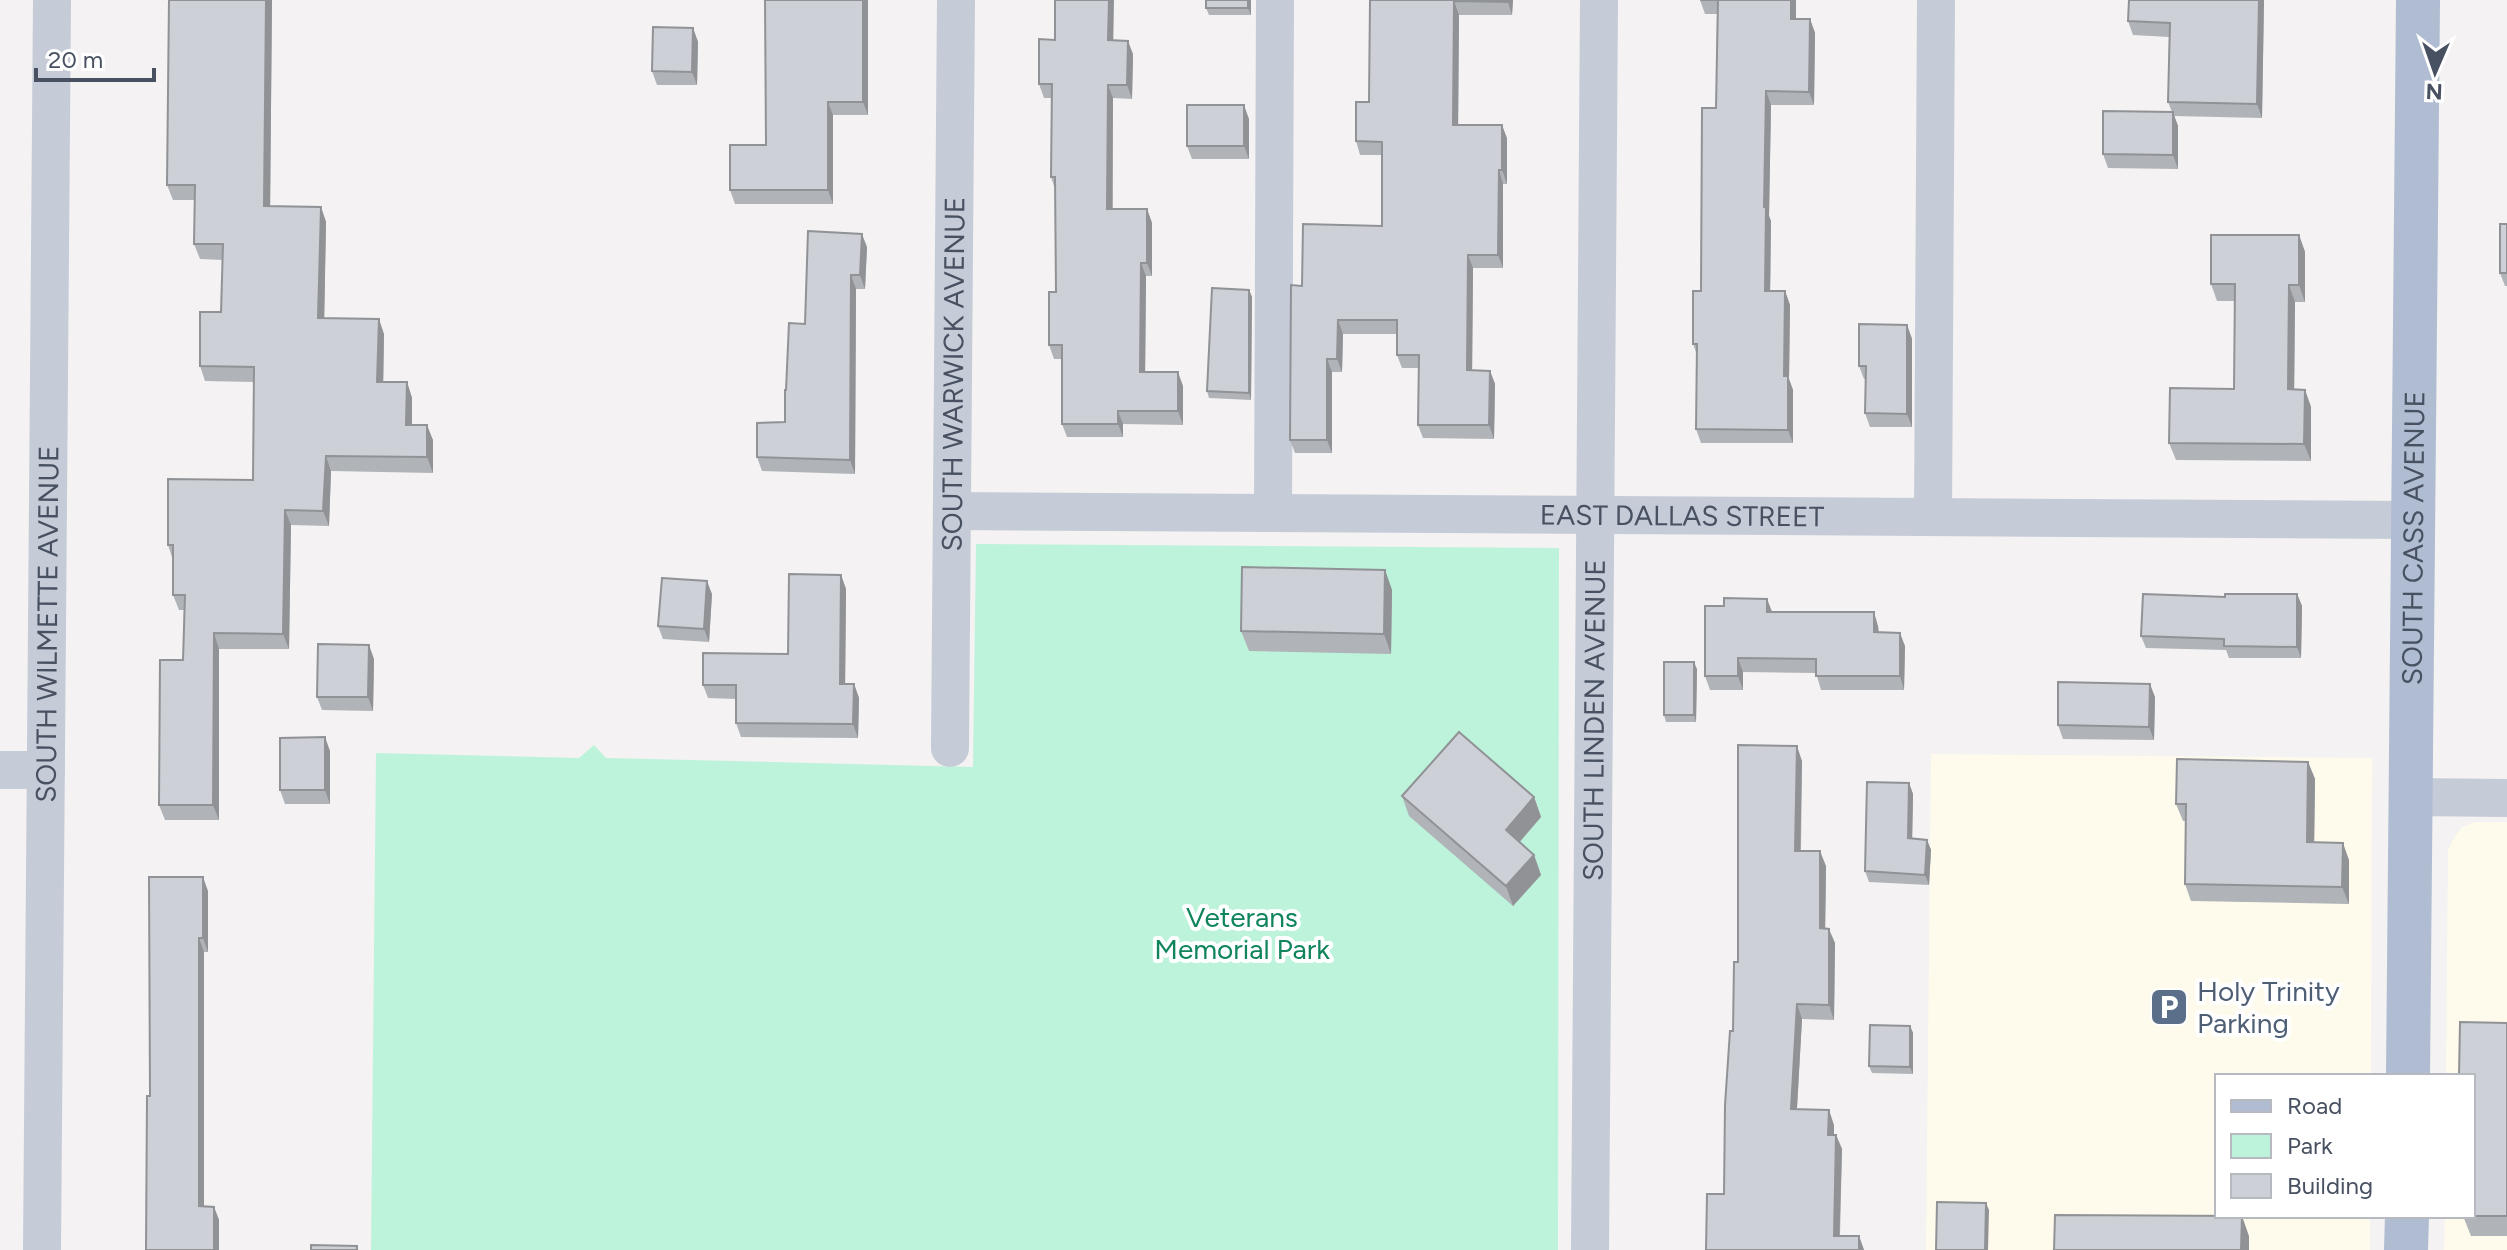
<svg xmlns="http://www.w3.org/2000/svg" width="2507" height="1250" font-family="Figtree,sans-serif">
  <rect width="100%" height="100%" fill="#f4f2f2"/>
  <g fill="#fefbec">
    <polygon points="1931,754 2372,758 2371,1076 2217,1076 2217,1216 2370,1216 2370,1250 1926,1250"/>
    <polygon points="2475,822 2507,822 2507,1250 2444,1250 2445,1216 2473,1216 2473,1076 2446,1076 2448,850 2453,839 2462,827"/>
  </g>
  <polygon fill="#bef3db" points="976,544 1559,548 1558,1250 371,1250 376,753 579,758 594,745 606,758 973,767"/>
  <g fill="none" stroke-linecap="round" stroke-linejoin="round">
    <g stroke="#c5cbd7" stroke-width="38">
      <path id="s1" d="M952 511 2413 520"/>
      <polyline points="1273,513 1275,0"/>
      <polyline points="1933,517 1936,0"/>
      <path id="s2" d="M950 748 956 0"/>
      <polyline points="0,770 46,770"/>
      <polyline points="2410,797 2507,798"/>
      <path id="s3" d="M42 1250 52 0"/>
      <path id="s4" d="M1590 1250 1599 0"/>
    </g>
    <g stroke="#b0bcd2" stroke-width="44">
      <path id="s5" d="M2408 1076 2418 0"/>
      <polyline points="2406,1250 2407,1216"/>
    </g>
  </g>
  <g fill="#b0b3b8">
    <polygon points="272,0 270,206 321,207 326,222 324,318 384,334 383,382 407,382 412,398 412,425 433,440 433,473 331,471 329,526 291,525 289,649 219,649 219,820 165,820 159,805 183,660 184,610 179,610 173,595 173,560 168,545 253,480 254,382 205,381 200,366 221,312 223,260 200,259 194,244 195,200 173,200 167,185"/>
    <polygon points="765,0 868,0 868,115 833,115 833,204 735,204 730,190 766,145"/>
    <polygon points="1206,0 1251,0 1251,15 1209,15 1206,8"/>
    <polygon points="1370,0 1513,0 1512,15 1459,15 1458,125 1507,138 1507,184 1503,184 1503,268 1473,268 1472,370 1490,371 1495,384 1494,439 1423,438 1418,425 1419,368 1402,368 1397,355 1397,334 1343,334 1342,372 1332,372 1332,453 1295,453 1290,440 1302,286 1382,226 1382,155 1360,155 1356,141 1369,102"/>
    <polygon points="1700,0 1796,0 1796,19 1810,19 1815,33 1814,105 1771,105 1769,216 1771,221 1770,291 1785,291 1790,305 1789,379 1793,390 1793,443 1701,443 1696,429 1697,355 1693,344 1701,291 1716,108 1717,14 1705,14"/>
    <polygon points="2129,0 2264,0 2262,118 2174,116 2178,126 2178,169 2108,168 2103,154 2172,112 2168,102 2169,37 2133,35 2128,21"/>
    <polygon points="693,28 698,42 697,85 657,85 652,71"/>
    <polygon points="1055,40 1113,40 1133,54 1132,99 1113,98 1113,209 1147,209 1152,223 1152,276 1146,276 1145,372 1183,386 1183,425 1123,424 1123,437 1067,437 1062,424 1062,359 1054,359 1049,345 1056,292 1055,189 1051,177 1052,98 1044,98 1039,84"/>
    <polygon points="1249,119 1249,159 1192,159 1187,146"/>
    <polygon points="2507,224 2507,286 2505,286 2500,273"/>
    <polygon points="2299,235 2305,252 2305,302 2295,302 2294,390 2305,390 2311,407 2311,461 2176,460 2169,443 2234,389 2235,301 2217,301 2211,284"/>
    <polygon points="867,247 865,289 856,289 855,474 762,471 757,457 785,422 786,390 805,324"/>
    <polygon points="1249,290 1252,297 1251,400 1209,398 1207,391"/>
    <polygon points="1907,325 1912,339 1912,427 1870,427 1865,413 1866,379 1864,379 1859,366"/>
    <polygon points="1385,570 1392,590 1391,654 1249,651 1241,631"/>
    <polygon points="841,575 846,589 845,684 854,684 859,698 858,738 741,737 736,723 736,699 708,698 703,685 788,654"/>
    <polygon points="712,594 709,642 663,639 658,626"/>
    <polygon points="2297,594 2302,606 2301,658 2229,658 2226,650 2146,648 2141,636 2225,597"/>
    <polygon points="1767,599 1772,612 1878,626 1879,632 1905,646 1904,690 1821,690 1816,673 1743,672 1743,690 1710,690 1705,676 1724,606"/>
    <polygon points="374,659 373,711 322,710 317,697"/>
    <polygon points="1697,669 1696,722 1666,722 1664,715"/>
    <polygon points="2155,697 2154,740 2063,739 2058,725"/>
    <polygon points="330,751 330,804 285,804 280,790"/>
    <polygon points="1802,761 1801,851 1826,866 1825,928 1835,943 1834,1020 1802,1019 1797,1110 1834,1125 1834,1135 1836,1135 1842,1149 1840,1236 1859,1236 1864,1250 1706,1250 1724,1194 1738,962"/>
    <polygon points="2308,762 2315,779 2314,842 2349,860 2349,904 2191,901 2185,884 2186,821 2183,821 2176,804"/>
    <polygon points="1909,783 1913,794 1912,839 1927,840 1931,850 1929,885 1869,882 1865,871"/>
    <polygon points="1402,796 1534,797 1541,817 1520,842 1534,855 1541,875 1513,906 1409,816"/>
    <polygon points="208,891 208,952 204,952 204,1207 214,1207 219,1220 219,1250 150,1096"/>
    <polygon points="2507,1023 2507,1236 2471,1236 2463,1216"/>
    <polygon points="1910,1026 1913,1033 1913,1074 1872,1073 1869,1066"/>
  </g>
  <g fill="#909296">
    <polygon points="266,0 272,0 270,221 264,206"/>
    <polygon points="863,0 868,0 868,115 863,102"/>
    <polygon points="1109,0 1114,0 1113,54 1108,40"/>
    <polygon points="1248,0 1251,0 1251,15 1248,8"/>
    <polygon points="1508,0 1513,0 1512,15 1508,2"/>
    <polygon points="1791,0 1796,0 1796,32 1791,19"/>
    <polygon points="2259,0 2264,0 2262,118 2257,104"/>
    <polygon points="1454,1 1459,15 1458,138 1453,125"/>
    <polygon points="1810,19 1815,33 1814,105 1809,92"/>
    <polygon points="693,28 698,42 697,85 692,72"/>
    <polygon points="1128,41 1133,54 1132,99 1127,85"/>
    <polygon points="1108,85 1113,98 1112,223 1107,209"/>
    <polygon points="1766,91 1771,105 1769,216 1771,221 1770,305 1765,291 1764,207"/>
    <polygon points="828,102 833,115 833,204 828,190"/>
    <polygon points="1244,105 1249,119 1249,159 1244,146"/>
    <polygon points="2173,112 2178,126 2178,169 2173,155"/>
    <polygon points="1502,125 1507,138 1507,184 1502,170"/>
    <polygon points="1499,170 1503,184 1503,268 1498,255"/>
    <polygon points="321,207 326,222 324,333 318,318"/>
    <polygon points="1147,209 1152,223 1152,276 1147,263"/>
    <polygon points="862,234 867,247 865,289 860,275"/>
    <polygon points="2299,235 2305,252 2305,302 2299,285"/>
    <polygon points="1468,255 1473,268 1472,384 1467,370"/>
    <polygon points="1141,263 1146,276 1145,386 1140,372"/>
    <polygon points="851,275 856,289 855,474 850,460"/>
    <polygon points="2289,285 2295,302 2294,406 2288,389"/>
    <polygon points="1249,290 1252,297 1251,400 1249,393"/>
    <polygon points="1785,291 1790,305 1789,379 1793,390 1793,443 1788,430 1784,376"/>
    <polygon points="379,319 384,334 383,397 377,382"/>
    <polygon points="1338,320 1343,334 1342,372 1337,359"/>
    <polygon points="1907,325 1912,339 1912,427 1907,414"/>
    <polygon points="1327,359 1332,372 1332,453 1327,440"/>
    <polygon points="1490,371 1495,384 1494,439 1489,425"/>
    <polygon points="1178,372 1183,386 1183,425 1178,411"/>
    <polygon points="407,382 412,398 412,440 406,425"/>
    <polygon points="2305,390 2311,407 2311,461 2304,444"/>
    <polygon points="1118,411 1123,424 1123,437 1118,424"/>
    <polygon points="427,425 433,440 433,473 427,457"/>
    <polygon points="326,456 331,471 329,526 323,511"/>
    <polygon points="285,510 291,525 289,649 283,634"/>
    <polygon points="1385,570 1392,590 1391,654 1384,634"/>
    <polygon points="841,575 846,589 845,698 840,684"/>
    <polygon points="707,581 712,594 709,642 704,629"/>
    <polygon points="2297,594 2302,606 2301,658 2297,647"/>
    <polygon points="1767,599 1772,612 1767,612"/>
    <polygon points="1874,612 1878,626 1879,646 1874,632"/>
    <polygon points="214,633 219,649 219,820 213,805"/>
    <polygon points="1900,633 1905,646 1904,690 1900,676"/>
    <polygon points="369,645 374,659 373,711 368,697"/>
    <polygon points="1738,658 1743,672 1743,690 1738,676"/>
    <polygon points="1694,662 1697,669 1696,722 1694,715"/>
    <polygon points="854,684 859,698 858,738 853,724"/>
    <polygon points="2150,684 2155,697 2154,740 2149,727"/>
    <polygon points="325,737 330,751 330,804 325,790"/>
    <polygon points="1797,746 1802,761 1800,866 1795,851"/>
    <polygon points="2308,762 2315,779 2314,859 2307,842"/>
    <polygon points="1909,783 1913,794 1912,849 1908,838"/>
    <polygon points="1534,797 1541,817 1513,849 1506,830"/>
    <polygon points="1927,840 1931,850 1929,885 1925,875"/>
    <polygon points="2343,843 2349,860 2349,904 2342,887"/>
    <polygon points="1820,851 1826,866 1825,943 1820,928"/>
    <polygon points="1534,855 1541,875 1513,906 1506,886"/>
    <polygon points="203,877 208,891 208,952 203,938"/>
    <polygon points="1829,929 1835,943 1834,1020 1829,1005"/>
    <polygon points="199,938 204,952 204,1220 199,1206"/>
    <polygon points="1797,1004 1802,1019 1796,1124 1791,1109"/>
    <polygon points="1910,1026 1913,1033 1913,1074 1910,1067"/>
    <polygon points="1829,1110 1834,1125 1834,1150 1828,1135"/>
    <polygon points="1836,1135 1842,1149 1839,1250 1834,1236"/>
    <polygon points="1986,1203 1989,1210 1988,1250 1985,1250"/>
    <polygon points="214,1207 219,1220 219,1250 214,1250"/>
    <polygon points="2242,1216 2249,1236 2249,1250 2241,1250"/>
    <polygon points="1859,1236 1864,1250 1859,1250"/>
  </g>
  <g fill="#cdd0d6" stroke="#909296" stroke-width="2">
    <polygon points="169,0 266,0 264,206 321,207 318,318 379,319 377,382 407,382 406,425 427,425 427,457 326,456 323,511 285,510 283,634 214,633 213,805 159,805 160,660 183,660 185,595 173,595 173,545 168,545 168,479 253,480 254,367 200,366 200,312 221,312 223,244 194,244 195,185 167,185"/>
    <polygon points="765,0 863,0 863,102 828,102 828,190 730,190 730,145 766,145"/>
    <polygon points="1055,0 1109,0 1108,40 1128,41 1127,85 1108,85 1107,209 1147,209 1147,263 1141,263 1140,372 1178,372 1178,411 1118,411 1118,424 1062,424 1062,345 1049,345 1049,292 1056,292 1055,177 1051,177 1052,84 1039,84 1039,39 1055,40"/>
    <rect x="1206" y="0" width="42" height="8"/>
    <polygon points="1370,0 1508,0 1508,2 1454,1 1453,125 1502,125 1502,170 1499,170 1498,255 1468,255 1467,370 1490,371 1489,425 1418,425 1419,355 1397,355 1397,320 1338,320 1337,359 1327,359 1327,440 1290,440 1291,285 1302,286 1303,224 1382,226 1382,142 1356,141 1356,102 1369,102"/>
    <polygon points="1700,0 1791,0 1791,19 1810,19 1809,92 1766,91 1764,207 1766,207 1765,291 1785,291 1784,376 1788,376 1788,430 1696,429 1697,344 1693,344 1693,291 1701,291 1702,108 1716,108 1718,0"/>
    <polygon points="2129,0 2259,0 2257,104 2168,102 2170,23 2128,21"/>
    <polygon points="653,27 693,28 692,72 652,71"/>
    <rect x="1187" y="105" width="57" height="41"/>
    <polygon points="2103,111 2173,112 2173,155 2103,154"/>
    <rect x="2500" y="224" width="7" height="49"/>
    <polygon points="808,231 862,234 860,275 851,275 850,460 757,457 757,423 785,422 785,390 786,390 789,323 805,324"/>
    <polygon points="2211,235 2299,235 2299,285 2289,285 2288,389 2305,390 2304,444 2169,443 2170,388 2234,389 2235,284 2211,284"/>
    <polygon points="1212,288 1249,290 1249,393 1207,391"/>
    <polygon points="1859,324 1907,325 1907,414 1865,413 1866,366 1859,366"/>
    <polygon points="1242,567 1385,570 1384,634 1241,631"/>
    <polygon points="789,574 841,575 840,684 854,684 853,724 736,723 736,685 703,685 703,653 788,654"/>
    <polygon points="662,578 707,581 704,629 658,626"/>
    <polygon points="2143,594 2225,597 2225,594 2297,594 2297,647 2224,646 2224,639 2141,636"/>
    <polygon points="1724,598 1767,599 1767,612 1874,612 1874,632 1900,633 1900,676 1816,676 1816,659 1738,658 1738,676 1705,676 1705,606 1724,606"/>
    <polygon points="318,644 369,645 368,697 317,697"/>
    <rect x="1664" y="662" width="30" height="53"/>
    <polygon points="2058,682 2150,684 2149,727 2058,725"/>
    <polygon points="1459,732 1534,797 1506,830 1534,855 1506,886 1402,796"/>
    <polygon points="325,737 325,790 280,790 280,738"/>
    <polygon points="1738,745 1797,746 1795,851 1820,851 1820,928 1829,929 1829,1005 1797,1004 1791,1109 1829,1110 1828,1135 1836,1135 1834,1236 1859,1236 1859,1250 1706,1250 1707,1194 1724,1194 1725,1105 1730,1031 1733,1031 1734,962 1738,962"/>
    <polygon points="2177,759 2308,762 2307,842 2343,843 2342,887 2185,884 2186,804 2176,804"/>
    <polygon points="1867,782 1909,783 1908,838 1927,840 1925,875 1865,871"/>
    <polygon points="149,877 203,877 203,938 199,938 199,1206 214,1207 214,1250 146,1250 147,1096 150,1096"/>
    <polygon points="2460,1022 2507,1023 2507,1216 2473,1216 2473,1076 2459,1076"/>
    <polygon points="1870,1025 1910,1026 1910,1067 1869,1066"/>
    <polygon points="1937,1202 1986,1203 1985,1250 1936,1250"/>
    <polygon points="2055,1215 2242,1216 2241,1250 2054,1250"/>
    <polygon points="311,1245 357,1246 357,1250 311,1250"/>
  </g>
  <defs>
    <g id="parking-square" transform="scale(2)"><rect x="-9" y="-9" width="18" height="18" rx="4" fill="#5c6f8a" stroke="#fff"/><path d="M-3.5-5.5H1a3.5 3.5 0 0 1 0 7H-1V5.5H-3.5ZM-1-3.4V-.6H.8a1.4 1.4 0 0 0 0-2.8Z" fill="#fff"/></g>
  </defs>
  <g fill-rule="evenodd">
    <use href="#parking-square" x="2169" y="1007"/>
  </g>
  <g text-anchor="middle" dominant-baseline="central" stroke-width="8" stroke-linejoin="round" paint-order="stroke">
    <g font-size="28" fill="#485161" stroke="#fff">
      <text stroke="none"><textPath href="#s2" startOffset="374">SOUTH WARWICK AVENUE</textPath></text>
      <text stroke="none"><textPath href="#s1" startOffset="730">EAST DALLAS STREET</textPath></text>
      <text stroke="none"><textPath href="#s5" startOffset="538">SOUTH CASS AVENUE</textPath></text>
      <text stroke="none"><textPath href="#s3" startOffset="626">SOUTH WILMETTE AVENUE</textPath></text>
      <text stroke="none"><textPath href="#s4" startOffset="530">SOUTH LINDEN AVENUE</textPath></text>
    </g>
    <g font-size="28" fill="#10855c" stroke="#fff">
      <text x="1242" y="917">Veterans<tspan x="1242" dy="32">Memorial Park</tspan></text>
    </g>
    <g font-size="28" fill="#4e5e75" stroke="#fff" text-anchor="start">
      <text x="2197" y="991">Holy Trinity<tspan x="2197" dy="32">Parking</tspan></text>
    </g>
  </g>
  <rect x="2215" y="1074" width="260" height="144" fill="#ffffff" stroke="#b6b9c0" stroke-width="2"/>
  <rect x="2231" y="1100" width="40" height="12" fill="#b0bcd2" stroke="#b6b9c0" stroke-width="2"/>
  <text x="2287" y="1114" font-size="24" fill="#485161">Road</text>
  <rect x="2231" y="1134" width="40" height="24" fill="#bef3db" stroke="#b6b9c0" stroke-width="2"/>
  <text x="2287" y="1154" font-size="24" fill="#485161">Park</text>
  <rect x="2231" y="1174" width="40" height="24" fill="#cdd0d6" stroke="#b6b9c0" stroke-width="2"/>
  <text x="2287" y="1194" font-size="24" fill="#485161">Building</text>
  <g transform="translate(2435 72) rotate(182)" stroke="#ffffff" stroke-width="6" paint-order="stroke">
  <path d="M0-6L14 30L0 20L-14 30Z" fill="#485161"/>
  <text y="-12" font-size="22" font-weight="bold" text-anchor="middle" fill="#485161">N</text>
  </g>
  <path d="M36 68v12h118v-12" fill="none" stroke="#485161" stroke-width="4"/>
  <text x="48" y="68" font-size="24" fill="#485161" stroke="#ffffff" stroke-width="6" paint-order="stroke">20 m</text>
</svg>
